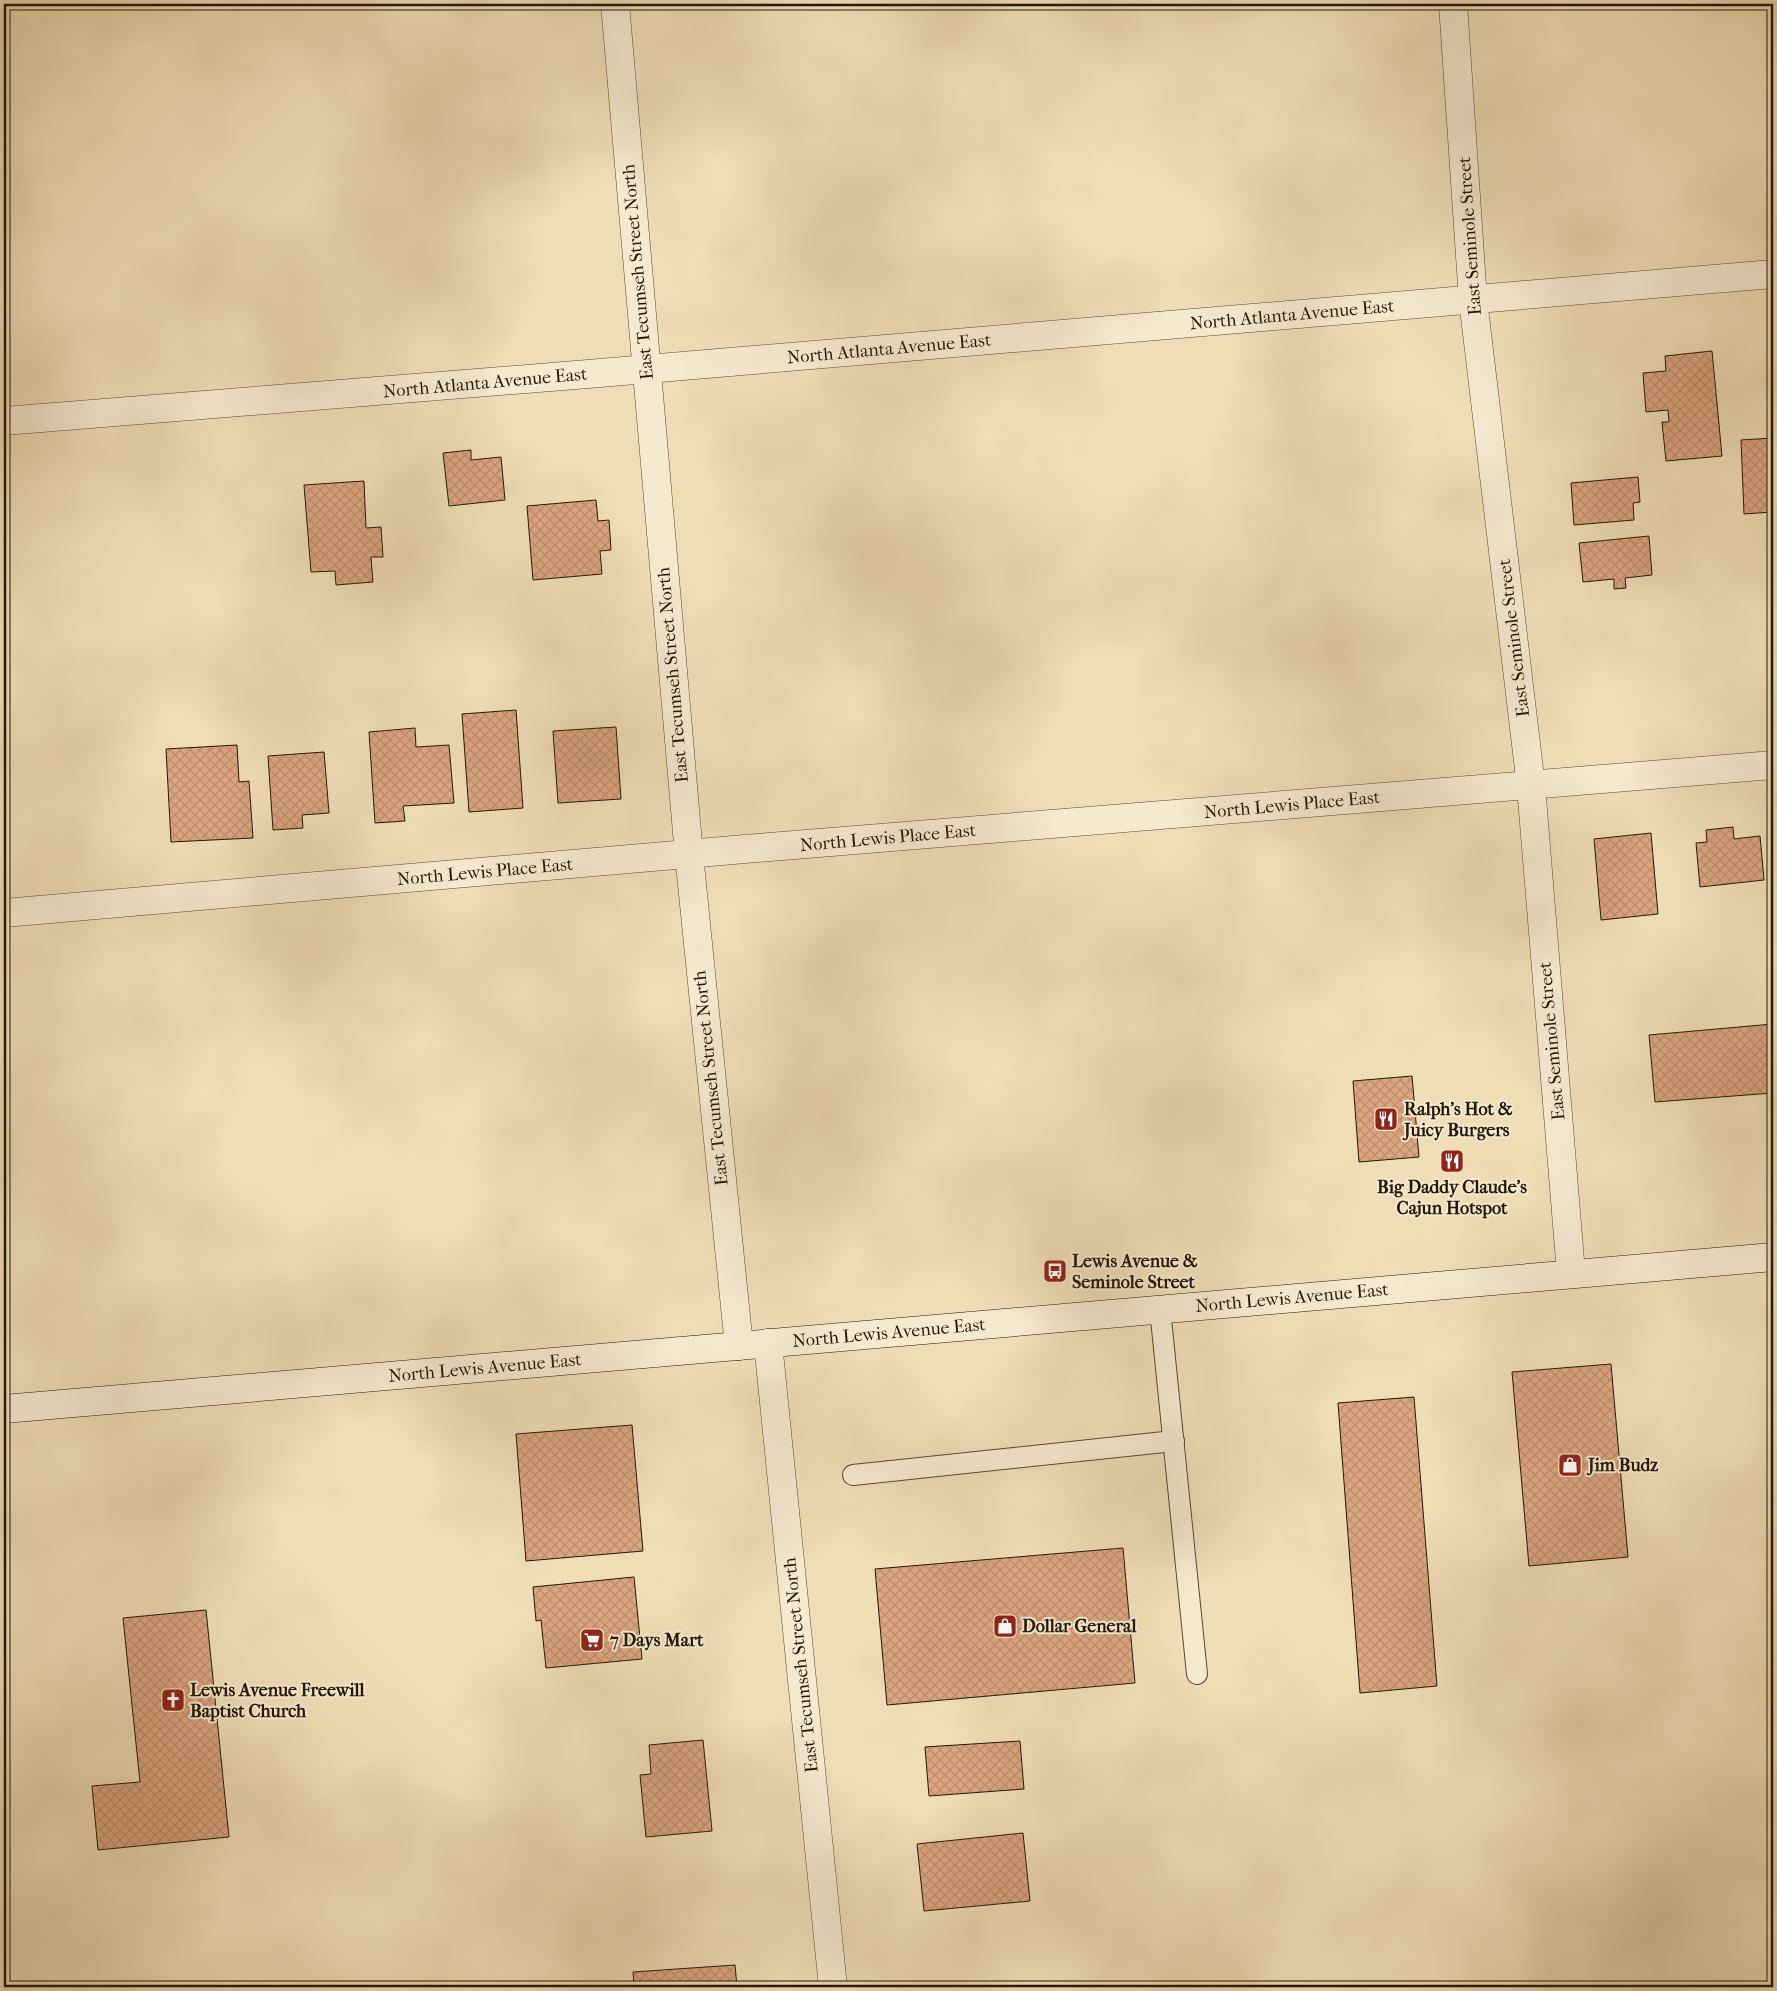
<svg xmlns="http://www.w3.org/2000/svg" width="1777" height="1991" font-family="'IM FELL French Canon',serif">
  <defs>
    <pattern id="building-cross-hatch" width="8" height="8" patternUnits="userSpaceOnUse" patternTransform="scale(1.25)"><rect width="8" height="8" fill="#dba580"/><path d="M0 0l8 8M0 8l8-8" fill="none" stroke="#bc8d6d"/></pattern>
  </defs>
  <rect width="100%" height="100%" fill="#efddb6"/>
  <filter id="stains"><feTurbulence type="fractalNoise" baseFrequency=".004" numOctaves="4"/><feColorMatrix values="0 0 0 0 .2 0 0 0 0 .09 0 0 0 0 .02 0 0 0 .5 -.17"/></filter>
  <radialGradient id="worn" r=".72"><stop offset=".6" stop-color="#630" stop-opacity="0"/><stop offset="1" stop-color="#630" stop-opacity=".3"/></radialGradient>
  <g fill="url(#building-cross-hatch)" stroke="#231706">
    <polygon points="1712,351 1722,456 1666,461 1662,422 1669,422 1668,410 1646,412 1643,373 1666,371 1665,356"/>
    <polygon points="1773,438 1773,512 1744,514 1741,440"/>
    <polygon points="471,450 471,460 501,457 505,500 449,506 443,453"/>
    <polygon points="1638,477 1640,502 1633,503 1634,520 1574,525 1571,483"/>
    <polygon points="364,481 366,528 381,527 383,557 371,557 373,582 336,585 335,571 311,572 304,485"/>
    <polygon points="596,500 598,521 609,520 611,550 600,551 602,574 533,580 527,506"/>
    <polygon points="1649,536 1652,575 1625,578 1626,588 1614,589 1614,579 1583,582 1579,543"/>
    <polygon points="516,710 523,808 469,812 462,714"/>
    <polygon points="616,727 621,799 558,803 553,731"/>
    <polygon points="415,728 416,747 449,745 454,803 403,806 405,821 375,823 369,732"/>
    <polygon points="237,745 239,782 249,781 253,838 171,842 166,749"/>
    <polygon points="324,752 329,813 302,815 303,828 273,830 268,756"/>
    <polygon points="1733,827 1734,839 1760,836 1764,880 1700,887 1696,843 1707,842 1706,830"/>
    <polygon points="1651,833 1658,914 1601,920 1594,839"/>
    <polygon points="1773,1024 1773,1093 1655,1102 1649,1035"/>
    <polygon points="1412,1076 1419,1157 1359,1162 1353,1081"/>
    <polygon points="1611,1364 1628,1557 1529,1566 1512,1372"/>
    <polygon points="1414,1397 1437,1686 1360,1693 1338,1403"/>
    <polygon points="632,1425 643,1551 526,1561 516,1434"/>
    <polygon points="1123,1548 1135,1683 887,1705 875,1569"/>
    <polygon points="634,1577 642,1659 546,1668 541,1620 536,1621 533,1587"/>
    <polygon points="206,1610 229,1837 98,1850 92,1786 140,1782 123,1618"/>
    <polygon points="703,1740 712,1831 646,1837 640,1775 651,1774 649,1745"/>
    <polygon points="1020,1741 1024,1789 929,1796 925,1747"/>
    <polygon points="1023,1833 1030,1901 924,1911 917,1844"/>
    <polygon points="735,1965 737,1987 634,1987 633,1972"/>
  </g>
  <g fill="none" stroke-linecap="round" stroke-linejoin="round">
    <g stroke="#564832" stroke-width="22">
      <g id="lane">
        <polyline points="1160,1309 1197,1674"/>
        <polyline points="853,1475 1174,1441"/>
      </g>
    </g>
    <g stroke="#564832" stroke-width="29">
      <g id="street">
        <polyline points="615,4 689,855 739,1346"/>
        <polyline points="1453,4 1473,300 1531,786 1571,1273"/>
        <polyline points="4,421 588,374 1773,274"/>
        <polyline points="4,913 745,849 1773,765"/>
        <polyline points="768,1343 833,1987"/>
      </g>
    </g>
    <g stroke="#231706" stroke-width="29">
      <polyline id="secondary" points="4,1409 1773,1257"/>
    </g>
    <use href="#lane" stroke="#f5e9d0" stroke-width="20"/>
    <use href="#street" stroke="#f5e9d0" stroke-width="28"/>
    <use href="#secondary" stroke="#f5e9d0" stroke-width="28"/>
  </g>
  <defs>
    <g id="restaurant-square" transform="scale(1.25)"><rect x="-9" y="-9" width="18" height="18" rx="4" fill="#8f2418" stroke="#f5e9d0"/><path d="M-5-6h1v4h1v-4h1v4h1v-4h1v5L-1.5 .5V6h-2V.5L-5-1ZM5-6V6H3V1.5H1.5Q1.5-4 5-6Z" fill="#fff"/></g>
    <g id="bus-square" transform="scale(1.25)"><rect x="-9" y="-9" width="18" height="18" rx="4" fill="#8f2418" stroke="#f5e9d0"/><path d="M-5-6H5V4H4V6H2V4H-2V6H-4V4H-5ZM-3.5-4V0h7V-4ZM-3.5 1.2v1.5H-2V1.2ZM2 1.2v1.5H3.5V1.2Z" fill="#fff"/></g>
    <g id="shop-square" transform="scale(1.25)"><rect x="-9" y="-9" width="18" height="18" rx="4" fill="#8f2418" stroke="#f5e9d0"/><path d="M-5-2.5h2.3a2.7 3.5 0 0 1 5.4 0H5L5.5 6h-11ZM-1.5-2.5h3a1.5 2.3 0 0 0-3 0Z" fill="#fff"/></g>
    <g id="supermarket-square" transform="scale(1.25)"><rect x="-9" y="-9" width="18" height="18" rx="4" fill="#8f2418" stroke="#f5e9d0"/><path d="M-6-5.5h2.5l.6 2H6L4.5 2H-2.5L-4.4-4H-6ZM-1.5 3.2a1.3 1.3 0 1 0 .1 0ZM3 3.2a1.3 1.3 0 1 0 .1 0Z" fill="#fff"/></g>
    <g id="church-square" transform="scale(1.25)"><rect x="-9" y="-9" width="18" height="18" rx="4" fill="#8f2418" stroke="#f5e9d0"/><path d="M-1.2-6h2.4v3.5h3.3v2.4h-3.3V6h-2.4V-.1h-3.3v-2.4h3.3Z" fill="#fff"/></g>
  </defs>
  <g fill-rule="evenodd">
    <use href="#restaurant-square" x="1386" y="1119"/>
    <use href="#restaurant-square" x="1452" y="1161"/>
    <use href="#bus-square" x="1055" y="1271"/>
    <use href="#shop-square" x="1570" y="1465"/>
    <use href="#shop-square" x="1005" y="1626"/>
    <use href="#supermarket-square" x="592" y="1640"/>
    <use href="#church-square" x="173" y="1700"/>
  </g>
  <g text-anchor="middle" dominant-baseline="central" stroke-width="4" stroke-linejoin="round" paint-order="stroke">
    <g font-size="18" fill="#231706" stroke="#f5e9d0">
      <text transform="translate(1470 236) rotate(-94)">East Seminole Street</text>
      <text transform="translate(638 272) rotate(-95)">East Tecumseh Street North</text>
      <text transform="translate(1292 315) rotate(-5)">North Atlanta Avenue East</text>
      <text transform="translate(889 349) rotate(-5)">North Atlanta Avenue East</text>
      <text transform="translate(485 383) rotate(-5)">North Atlanta Avenue East</text>
      <text transform="translate(1514 638) rotate(-97)">East Seminole Street</text>
      <text transform="translate(673 675) rotate(-95)">East Tecumseh Street North</text>
      <text transform="translate(1292 805) rotate(-5)">North Lewis Place East</text>
      <text transform="translate(888 838) rotate(-5)">North Lewis Place East</text>
      <text transform="translate(485 872) rotate(-5)">North Lewis Place East</text>
      <text transform="translate(1552 1041) rotate(-95)">East Seminole Street</text>
      <text transform="translate(711 1078) rotate(-96)">East Tecumseh Street North</text>
      <text transform="translate(1292 1298) rotate(-5)">North Lewis Avenue East</text>
      <text transform="translate(889 1333) rotate(-5)">North Lewis Avenue East</text>
      <text transform="translate(485 1368) rotate(-5)">North Lewis Avenue East</text>
      <text transform="translate(801 1665) rotate(-96)">East Tecumseh Street North</text>
    </g>
    <g font-size="18" font-weight="bold" fill="#231706" stroke="#f5e9d0" text-anchor="start">
      <text x="1404" y="1109">Ralph's Hot &amp;<tspan x="1404" dy="21">Juicy Burgers</tspan></text>
      <text x="1452" y="1187" text-anchor="middle">Big Daddy Claude's<tspan x="1452" dy="21">Cajun Hotspot</tspan></text>
      <text x="1072" y="1261">Lewis Avenue &amp;<tspan x="1072" dy="21">Seminole Street</tspan></text>
      <text x="1588" y="1465">Jim Budz</text>
      <text x="1022" y="1626">Dollar General</text>
      <text x="610" y="1640">7 Days Mart</text>
      <text x="190" y="1690">Lewis Avenue Freewill<tspan x="190" dy="21">Baptist Church</tspan></text>
    </g>
  </g>
  <rect width="1777" height="1991" fill="none" stroke="#efddb6" stroke-width="20"/>
  <rect x="5" y="5" width="1767" height="1981" fill="none" stroke="#231706" stroke-width="2.5"/>
  <rect x="10" y="10" width="1757" height="1971" fill="none" stroke="#231706"/>
  <rect width="100%" height="100%" filter="url(#stains)"/>
  <rect width="100%" height="100%" fill="url(#worn)"/>
</svg>
